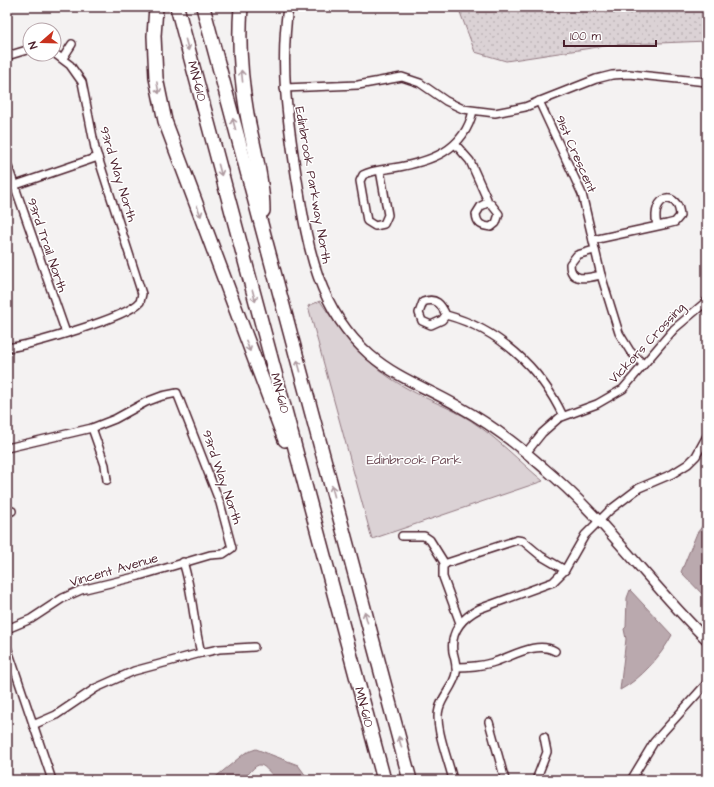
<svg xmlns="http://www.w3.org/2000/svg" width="714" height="787" font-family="'Architects Daughter',sans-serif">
  <defs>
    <pattern id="grass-dots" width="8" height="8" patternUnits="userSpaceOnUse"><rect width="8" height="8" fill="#dbd2d5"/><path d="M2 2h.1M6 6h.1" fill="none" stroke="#bdb4b7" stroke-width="1.8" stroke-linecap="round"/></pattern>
  </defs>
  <rect width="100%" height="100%" fill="#f4f2f2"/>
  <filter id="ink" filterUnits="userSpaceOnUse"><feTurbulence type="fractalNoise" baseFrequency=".025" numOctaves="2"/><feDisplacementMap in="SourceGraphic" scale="8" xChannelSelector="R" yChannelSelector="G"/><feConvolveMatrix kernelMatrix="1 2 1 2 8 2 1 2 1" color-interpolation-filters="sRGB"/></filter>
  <g filter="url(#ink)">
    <polygon fill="url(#grass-dots)" stroke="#927880" points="458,7 707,7 707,41 611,45 506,61 475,52"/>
    <path fill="#dbd2d5" stroke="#927880" d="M320 301C345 338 370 369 410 390 430 401 451 408 470 420 496 437 519 461 543 481L372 539 308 306Z"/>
    <g fill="#baa9ae" stroke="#8d727a">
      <polygon points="707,520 707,599 681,572 697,533"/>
      <path d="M630 590 672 635C661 656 641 679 620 690L626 639 624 629 626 627 627 598Z"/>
      <path d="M256 749 298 765 309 780H277C259 761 261 759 243 780H212L245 753Z"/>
    </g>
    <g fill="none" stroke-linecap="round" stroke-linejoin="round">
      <g stroke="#4a1f2b" stroke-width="10">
        <g id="minor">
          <polyline points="7,56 30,49"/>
          <polyline points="63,58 72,44"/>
          <polyline points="284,88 358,85 402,77 420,83 446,101 463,109 495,113 525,107 596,79 612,75 629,74 707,82"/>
          <polyline points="539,101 582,194 601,275 619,333 630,351 643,364"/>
          <path d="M456 145 470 161 487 199V203L481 206 476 214C477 224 481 226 491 227L496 223 499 214 491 204 487 203"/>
          <polyline points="7,164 66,333"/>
          <path d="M380 170 388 215 384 224 375 226 367 221 360 181 363 175C373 170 382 170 393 168 430 162 464 151 473 111"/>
          <polyline points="7,188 98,157"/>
          <path d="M593 240 667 224 675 222 680 216C679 190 650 194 657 226"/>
          <path d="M594 250 577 255 570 264C570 283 588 278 601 275"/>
          <path d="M446 315 442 320 431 325 422 321 419 313 423 302C436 297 441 304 446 315 498 329 540 367 563 416"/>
          <path d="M7 348C31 345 126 318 140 302L142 294 95 148 82 82 70 65 54 53"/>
          <polyline points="92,428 105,465 107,480"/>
          <polyline points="7,448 92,428 115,419 146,402 162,396 177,393 220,503 232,548 223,554 210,555 139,576 81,590 63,598 31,619 7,629"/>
          <polyline points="526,453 542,433 559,418 597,404 623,389 674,329 707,301"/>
          <polyline points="7,512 12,511"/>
          <polyline points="402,536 424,536 430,540 445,564"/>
          <path d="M183 562C193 592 193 622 201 653"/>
          <polyline points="460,623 443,577 443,566 447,563 517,540 523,541 541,556 565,570"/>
          <polyline points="7,647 52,780"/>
          <path d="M456 667C468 667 480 666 491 663 510 658 536 640 555 651"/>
          <polyline points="489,722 505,780"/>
          <polyline points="33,725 56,715 96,688 134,671 201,653 219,649 254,647"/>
          <path d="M453 780C449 762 434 726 439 709 442 696 454 686 456 673 457 666 455 660 453 652 450 632 462 618 479 609L553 582 565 570 585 535 610 510 639 488 672 474 688 464 696 456 707 436"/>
          <polyline points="536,780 547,752 544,737"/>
          <polyline points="631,780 654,742 707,683"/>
        </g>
      </g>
      <g stroke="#4a1f2b" stroke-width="12">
        <path id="tertiary" d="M288 7C280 65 287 116 296 174 307 241 315 307 370 355 397 378 427 388 458 406 489 423 518 445 544 468 605 519 650 584 707 640"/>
      </g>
      <g stroke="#4a1f2b" stroke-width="16">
        <g id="motorway">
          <polyline points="156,7 154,36 156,78 165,121 285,440"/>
          <polyline points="177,7 384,780"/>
          <polyline points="203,7 410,780"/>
          <path d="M241 7C238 43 241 79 247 114 253 146 263 178 263 211"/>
        </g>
      </g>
      <use href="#minor" stroke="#fff" stroke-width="7"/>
      <use href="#tertiary" stroke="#fff" stroke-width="9"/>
      <use href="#motorway" stroke="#fff" stroke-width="13"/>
    </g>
    <defs><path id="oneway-shaft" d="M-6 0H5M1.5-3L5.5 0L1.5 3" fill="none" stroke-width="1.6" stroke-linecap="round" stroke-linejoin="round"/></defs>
    <g stroke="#ae9aa0">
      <use href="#oneway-shaft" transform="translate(187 45) rotate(75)"/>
      <use href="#oneway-shaft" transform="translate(242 76) rotate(-96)"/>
      <use href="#oneway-shaft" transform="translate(158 88) rotate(79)"/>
      <use href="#oneway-shaft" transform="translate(234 124) rotate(-105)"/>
      <use href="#oneway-shaft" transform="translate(220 170) rotate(75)"/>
      <use href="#oneway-shaft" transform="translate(199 211) rotate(69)"/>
      <use href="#oneway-shaft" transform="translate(254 296) rotate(75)"/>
      <use href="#oneway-shaft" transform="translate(248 346) rotate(70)"/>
      <use href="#oneway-shaft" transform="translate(299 366) rotate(-105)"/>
      <use href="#oneway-shaft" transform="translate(333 491) rotate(-105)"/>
      <use href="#oneway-shaft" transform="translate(366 617) rotate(-105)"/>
      <use href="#oneway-shaft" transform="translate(400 742) rotate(-105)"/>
    </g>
  </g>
  <g text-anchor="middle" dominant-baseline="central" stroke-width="3" stroke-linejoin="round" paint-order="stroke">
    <g font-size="13" fill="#4a1f2b" stroke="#fff">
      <text transform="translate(197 81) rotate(75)">MN-610</text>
      <text transform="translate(576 154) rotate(66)">91st Crescent</text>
      <text transform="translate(118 174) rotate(73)">93rd Way North</text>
      <text transform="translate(313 185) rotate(80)">Edinbrook Parkway North</text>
      <text transform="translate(47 245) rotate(71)">93rd Trail North</text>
      <text transform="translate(647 343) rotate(-47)">Vickors Crossing</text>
      <text transform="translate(280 393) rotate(75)">MN-610</text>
      <text transform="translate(222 477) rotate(71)">93rd Way North</text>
      <text transform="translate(114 570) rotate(-16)">Vincent Avenue</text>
      <text transform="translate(364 707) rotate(75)">MN-610</text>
    </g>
    <g font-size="13" fill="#6e4c56" stroke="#fff">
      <text x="414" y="460">Edinbrook Park</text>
    </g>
  </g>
  <rect width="714" height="787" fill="none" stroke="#fff" stroke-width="24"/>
  <rect x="12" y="12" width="690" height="763" fill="none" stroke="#4a1f2b" stroke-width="1.5" filter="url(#ink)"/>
  <g transform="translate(42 42) rotate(250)"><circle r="19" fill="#ffffff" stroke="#b7a5aa"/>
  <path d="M0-3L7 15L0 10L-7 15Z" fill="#c8321e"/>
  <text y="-6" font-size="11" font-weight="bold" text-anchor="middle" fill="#4a1f2b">N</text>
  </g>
  <path d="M564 40v6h92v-6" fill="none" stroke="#4a1f2b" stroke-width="2"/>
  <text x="570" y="40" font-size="12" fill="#4a1f2b" stroke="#ffffff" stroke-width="3" paint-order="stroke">100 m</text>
</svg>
